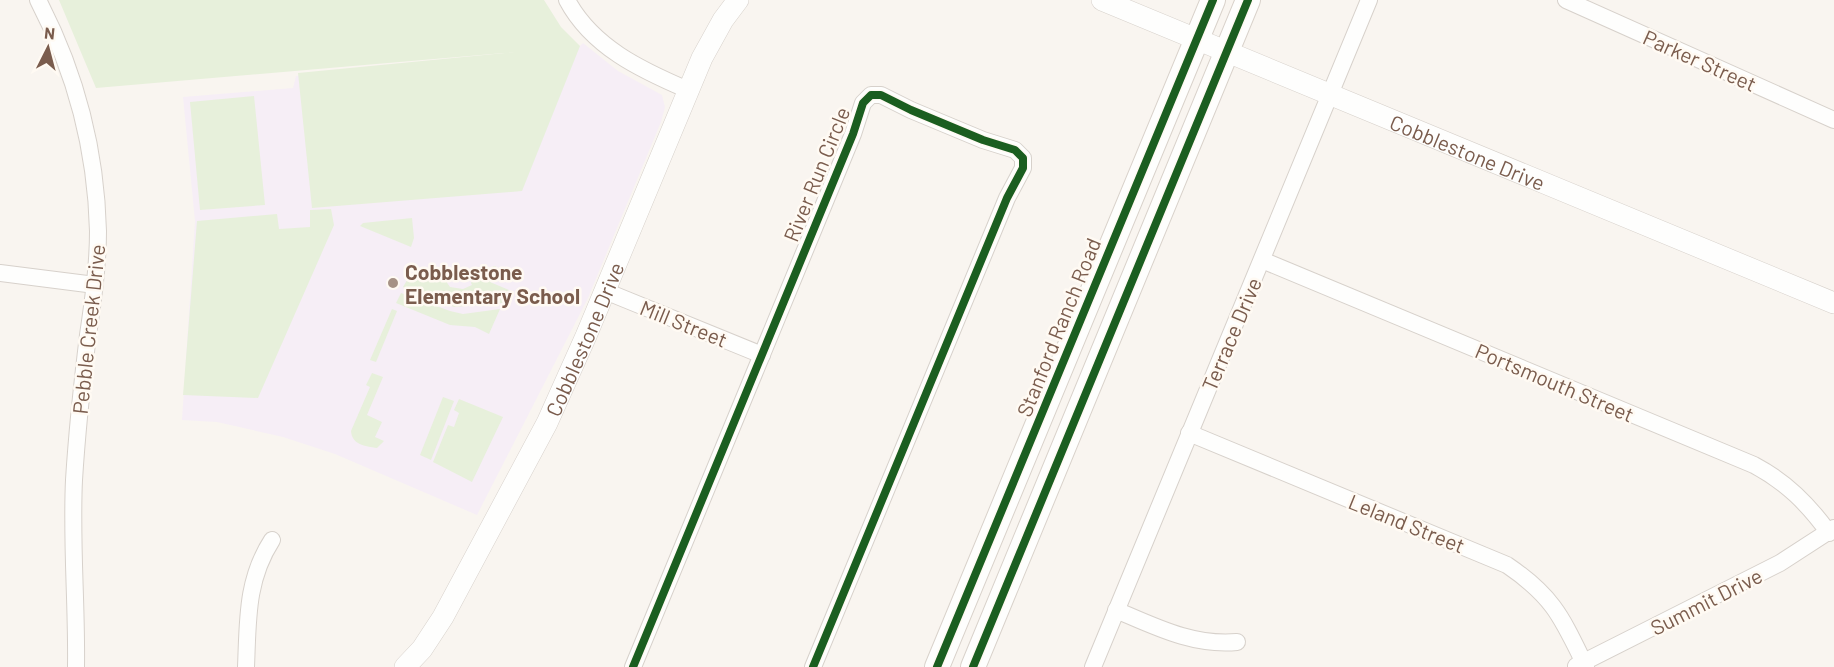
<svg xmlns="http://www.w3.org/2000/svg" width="1834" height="667" font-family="Barlow,sans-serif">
  <rect width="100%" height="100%" fill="#f9f5f0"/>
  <polygon fill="#f6eef6" points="583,43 618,71 662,95 665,107 661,122 588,298 477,515 335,454 283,437 217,422 182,420 195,221 183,97 293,88 296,76 580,46"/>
  <g fill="#e7f0db">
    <polygon points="59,0 544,0 561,27 580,46 522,191 312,208 298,73 515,52 96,88"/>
    <polygon points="254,96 265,205 200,210 190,102"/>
    <polygon points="331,209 334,225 258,398 183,395 197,221 277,214 279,229 310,227 310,210"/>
    <polygon points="412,218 414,238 411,247 360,226 363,223"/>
    <polygon points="493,266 496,266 490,282 509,290 503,303 454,307 403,287 409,277 441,274 450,287 463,289 472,285 471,283 478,270 492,269"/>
    <polygon points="401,293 450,311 463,314 500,309 489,334 475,327 450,325 396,303"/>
    <polygon points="392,309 397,311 376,362 370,360"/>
    <path d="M372 373 383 377 367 415 382 422 375 437 384 441 377 448C365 446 352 445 351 431L370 387 366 385Z"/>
    <polygon points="443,397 454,401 431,460 420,455"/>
    <polygon points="459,399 503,417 472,482 433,462 448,425 454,427 459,413 454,410"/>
  </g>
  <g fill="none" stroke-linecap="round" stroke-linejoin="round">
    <g stroke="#d7d1cb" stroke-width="18">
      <g id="minor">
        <path d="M38 0C76 73 96 149 98 231 98 266 93 301 88 335 82 384 77 432 74 480 71 543 77 605 76 667"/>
        <path d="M567 0C592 47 641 70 688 90"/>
        <polyline points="1566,0 1834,120"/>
        <path d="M1262 260 1754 465C1786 482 1808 504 1829 533"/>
        <polyline points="0,273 95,285"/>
        <polyline points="605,291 762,355"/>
        <path d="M1189 433 1507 565C1554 597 1562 618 1586 667"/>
        <path d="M1116 610C1156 627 1193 646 1237 642"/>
        <polyline points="1576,666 1780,563 1834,528"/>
        <path d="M246 667C248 621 246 580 272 540"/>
        <polyline points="633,667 853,134 863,103 871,95 881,95 911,110 983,140 1015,150 1023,158 1023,168 1007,198 813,667"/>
        <polyline points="1093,667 1369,0"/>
      </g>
    </g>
    <g stroke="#d7d1cb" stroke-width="22">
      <g id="tertiary">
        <path id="s1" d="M1102 0 1834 303"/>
        <path id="s2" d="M405 667 422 649 443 617 547 423 586 336 702 58 723 20 738 0"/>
      </g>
    </g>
    <g stroke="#d9d2cb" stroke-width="26">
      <g id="secondary">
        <polyline points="937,667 1213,0"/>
        <polyline points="973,667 1248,0"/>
      </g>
    </g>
    <use href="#minor" stroke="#fefefd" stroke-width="16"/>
    <use href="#tertiary" stroke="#fefefd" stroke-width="21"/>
    <use href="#secondary" stroke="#fefefd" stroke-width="24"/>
    <g stroke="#fffaf3" stroke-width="11">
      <g id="cycleway">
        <polyline points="633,667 853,134 863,103 871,95 881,95 911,110 983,140 1015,150 1023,158 1023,168 1007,198 813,667"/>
        <polyline points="937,667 1213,0"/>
        <polyline points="973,667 1248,0"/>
      </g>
    </g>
    <use href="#cycleway" stroke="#1b5e20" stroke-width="8"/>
  </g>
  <circle fill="#a69286" stroke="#fffaf3" stroke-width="2" cx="393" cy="283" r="6"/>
  <g text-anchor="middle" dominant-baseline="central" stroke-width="5" stroke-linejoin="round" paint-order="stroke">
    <g font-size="21" fill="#7a5c4d" stroke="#fffaf3">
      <text transform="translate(1700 60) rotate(24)">Parker Street</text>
      <text stroke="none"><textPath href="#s1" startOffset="396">Cobblestone Drive</textPath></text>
      <text transform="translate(816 174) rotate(-68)">River Run Circle</text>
      <text transform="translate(684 323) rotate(22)">Mill Street</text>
      <text transform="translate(1058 327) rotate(-68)">Stanford Ranch Road</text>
      <text transform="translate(88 329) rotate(-84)">Pebble Creek Drive</text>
      <text transform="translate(1231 334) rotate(-67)">Terrace Drive</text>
      <text stroke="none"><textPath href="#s2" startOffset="375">Cobblestone Drive</textPath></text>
      <text transform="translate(1555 382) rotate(23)">Portsmouth Street</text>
      <text transform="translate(1407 523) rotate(22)">Leland Street</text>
      <text transform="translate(1706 601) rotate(-27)">Summit Drive</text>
    </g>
    <g font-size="21" font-weight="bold" fill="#7a5c4d" stroke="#fffaf3" text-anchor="start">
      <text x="405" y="271">Cobblestone<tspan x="405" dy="24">Elementary School</tspan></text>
    </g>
  </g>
  <g transform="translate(48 48) rotate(6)" stroke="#fffaf3" stroke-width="4.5" paint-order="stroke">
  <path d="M0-4.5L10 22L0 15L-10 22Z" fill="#7a5c4d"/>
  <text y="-9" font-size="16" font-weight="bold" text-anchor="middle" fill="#7a5c4d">N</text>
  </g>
</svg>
